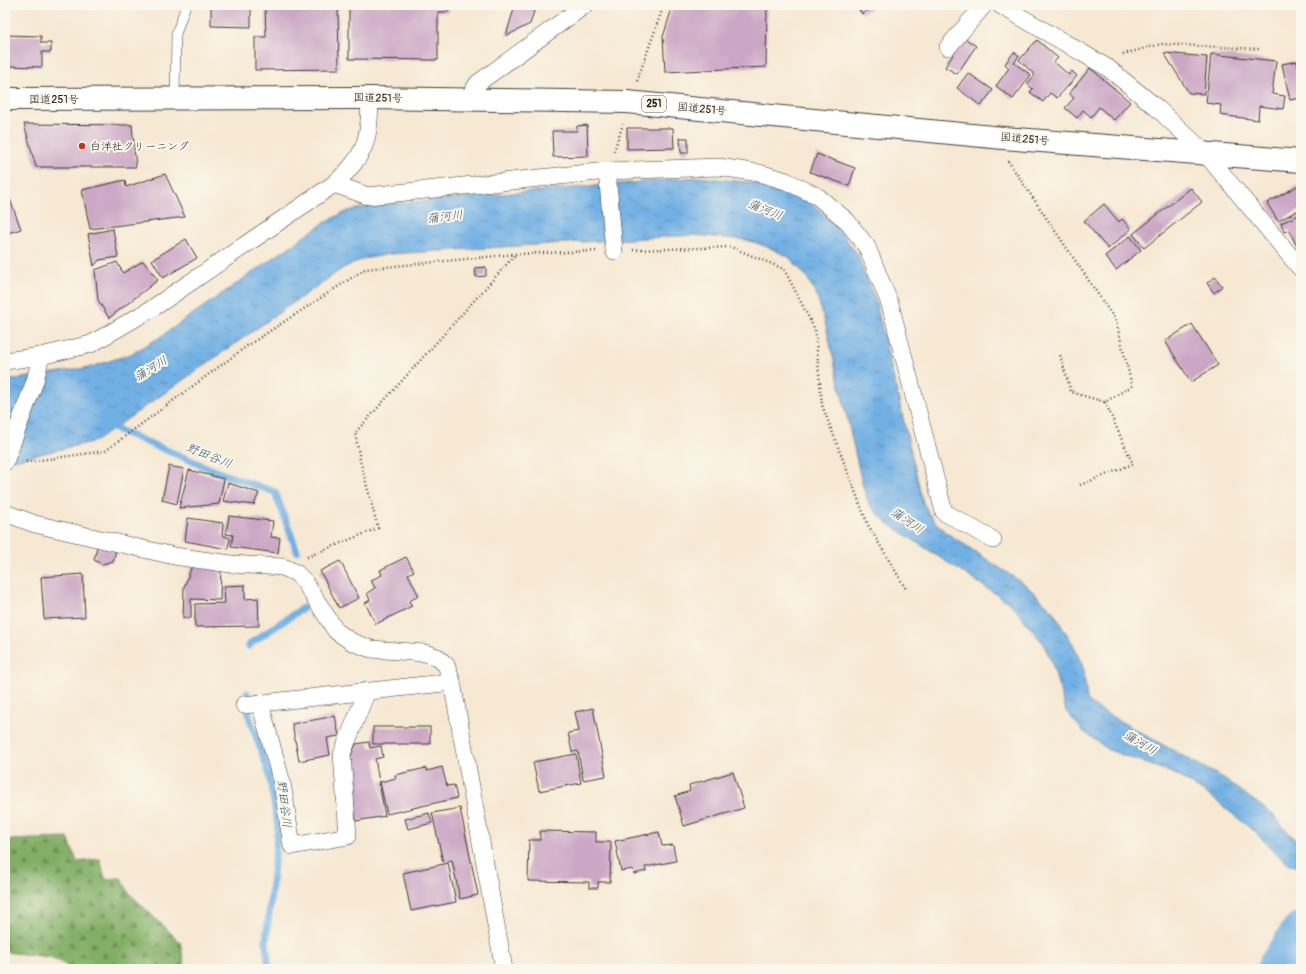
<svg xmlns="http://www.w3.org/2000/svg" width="1306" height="974" font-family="Pangolin,'Klee One',sans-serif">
  <defs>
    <pattern id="forest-firs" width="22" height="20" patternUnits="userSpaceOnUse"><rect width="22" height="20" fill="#82ae66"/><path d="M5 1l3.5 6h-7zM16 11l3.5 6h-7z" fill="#6a8d53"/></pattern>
    <pattern id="water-ripples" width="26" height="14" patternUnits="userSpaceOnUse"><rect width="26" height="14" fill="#72b0e4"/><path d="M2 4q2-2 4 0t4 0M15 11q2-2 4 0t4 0" fill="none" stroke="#5d8eb8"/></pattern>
  </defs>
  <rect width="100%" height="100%" fill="#fbf7ec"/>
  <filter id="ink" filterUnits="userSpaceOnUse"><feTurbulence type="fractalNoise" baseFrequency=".025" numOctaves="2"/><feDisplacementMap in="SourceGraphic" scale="8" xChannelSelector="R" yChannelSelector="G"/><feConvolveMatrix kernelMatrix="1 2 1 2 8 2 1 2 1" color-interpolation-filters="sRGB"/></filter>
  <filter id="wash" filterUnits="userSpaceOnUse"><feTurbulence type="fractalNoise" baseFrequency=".012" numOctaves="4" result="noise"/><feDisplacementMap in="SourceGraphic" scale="16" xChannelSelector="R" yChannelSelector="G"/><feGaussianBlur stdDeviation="0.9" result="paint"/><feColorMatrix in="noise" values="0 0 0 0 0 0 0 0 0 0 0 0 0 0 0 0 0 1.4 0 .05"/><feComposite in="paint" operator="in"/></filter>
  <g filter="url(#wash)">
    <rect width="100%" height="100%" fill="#f6e8d2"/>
    <polygon fill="url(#forest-firs)" stroke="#4f6541" points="68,838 77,862 100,859 105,879 121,878 129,893 180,942 185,969 72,969 51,957 5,952 5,840"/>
    <polygon fill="url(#water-ripples)" stroke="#476680" points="699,177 754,183 783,190 811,203 836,225 857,254 875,299 923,503 933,520 947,533 1027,586 1052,610 1073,644 1083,667 1087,699 1093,706 1221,777 1271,813 1301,846 1301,868 1287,863 1254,831 1209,795 1175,774 1109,750 1083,731 1066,711 1052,663 1043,643 1011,604 886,522 870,506 863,487 826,326 817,296 807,277 789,257 768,247 747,240 695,235 390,254 363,259 343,268 96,441 5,462 5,381 91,367 131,354 157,339 325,222 348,211 375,205"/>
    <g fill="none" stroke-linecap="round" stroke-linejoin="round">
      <g stroke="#72b0e4" stroke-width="7">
        <polyline points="106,425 223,474 275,492 297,551"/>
        <polyline points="249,646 251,643 303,608"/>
        <polyline points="247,693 249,716 269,773 278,826 266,942 269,969"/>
      </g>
      <polyline stroke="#72b0e4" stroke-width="40" points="1276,969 1301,932"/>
    </g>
    <g id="blocks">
      <g fill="#cba6c5">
        <polygon points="211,5 251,5 251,27 211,26"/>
        <polygon points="265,5 338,5 339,69 255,70 255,37 266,37"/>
        <polygon points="349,5 448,5 448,12 438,12 438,60 349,59"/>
        <polygon points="515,5 536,5 530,24 506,36"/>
        <polygon points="673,5 767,5 766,67 665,72 663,37"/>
        <polygon points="856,5 877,5 862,14"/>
        <polygon points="5,35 41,36 41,43 51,43 51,52 42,52 42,67 5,66"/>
        <polygon points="964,38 976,46 957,74 945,67"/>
        <polygon points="1037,40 1058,58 1054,62 1069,75 1072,71 1077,76 1057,98 1050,93 1043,102 1030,92 1033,89 1027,84 1035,75 1019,60"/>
        <polygon points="1014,52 1019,56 1014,63 1031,75 1013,99 996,86 1009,68 1005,64"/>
        <polygon points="1164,53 1207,57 1204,94 1189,93"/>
        <polygon points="1211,54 1276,61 1272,94 1285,96 1283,109 1259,106 1258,120 1220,115 1221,105 1206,103"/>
        <polygon points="1297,61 1301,81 1301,98 1290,100 1282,64"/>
        <polygon points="1090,68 1130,102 1114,120 1099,107 1091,117 1083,110 1077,118 1065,108 1074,98 1069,94"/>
        <polygon points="968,73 993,90 981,106 957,88"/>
        <polygon points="24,124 132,125 136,167 36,167"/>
        <polygon points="587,125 588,156 553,157 552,131 577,131 577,126"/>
        <polygon points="627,128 673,128 674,148 627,149"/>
        <polygon points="680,138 688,138 688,153 681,153"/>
        <polygon points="817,154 855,168 849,186 810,172"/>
        <polygon points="165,174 185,217 90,229 82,190 125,180 126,187"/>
        <polygon points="1301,184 1301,213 1299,210 1278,221 1267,203"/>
        <polygon points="5,186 21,229 5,234"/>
        <polygon points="1191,188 1202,202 1144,248 1133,234"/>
        <polygon points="1104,204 1119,222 1122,219 1131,229 1108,249 1084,221"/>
        <polygon points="1299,215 1301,219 1301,251 1299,251 1289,230 1284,232 1281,223"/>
        <polygon points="113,229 118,257 99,260 94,266 88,234"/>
        <polygon points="1130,236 1141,250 1116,270 1105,256"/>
        <polygon points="186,239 197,258 163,278 152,260"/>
        <polygon points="143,261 158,280 109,318 98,300 95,270 117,262 123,273"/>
        <polygon points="486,267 486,276 476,277 475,268"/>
        <polygon points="1215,277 1222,286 1214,293 1207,283"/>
        <polygon points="1192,324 1218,365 1191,382 1165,341"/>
        <polygon points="169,466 184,469 177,504 162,500"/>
        <polygon points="189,470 224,479 219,504 179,508"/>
        <polygon points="228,483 259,493 254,505 223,501"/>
        <polygon points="229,516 273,521 271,537 280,538 278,553 231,547 233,535 226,534"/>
        <polygon points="188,518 223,523 222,535 230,538 228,549 185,541"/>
        <polygon points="97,547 116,551 113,561 102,564 94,560"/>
        <polygon points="406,557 414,571 408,574 419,596 409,601 412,606 376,624 365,603 370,600 367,593 375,588 371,580 382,575 380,570"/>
        <polygon points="340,561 359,598 339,608 320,571"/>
        <polygon points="192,566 221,568 220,600 191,599 191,618 183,618 184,587"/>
        <polygon points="83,574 85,617 44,619 41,577"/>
        <polygon points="245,585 245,599 258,598 259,626 195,627 195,604 225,603 224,586"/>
        <polygon points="593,708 606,776 583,780 578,751 572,752 568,733 579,731 575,712"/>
        <polygon points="335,716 339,736 327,738 330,755 299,761 292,724"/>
        <rect x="373" y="727" width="57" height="17"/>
        <polygon points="369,742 370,748 381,746 383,757 375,759 385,816 356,821 346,767 356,744"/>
        <polygon points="576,754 581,783 539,791 533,762"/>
        <polygon points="442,767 447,786 454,785 457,798 387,814 380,782 396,778 395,775 426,768 427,771"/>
        <polygon points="733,772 744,808 684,826 675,796 690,791 689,785"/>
        <polygon points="460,808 478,895 460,899 452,860 443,862 432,813"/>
        <polygon points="429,813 432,823 408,829 405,819"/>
        <polygon points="540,831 596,832 596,842 611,842 610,882 598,882 598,888 589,888 589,882 528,881 529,840 540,840"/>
        <polygon points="659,832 662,846 673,845 676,861 645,867 646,871 634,874 633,869 621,871 615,841"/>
        <polygon points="448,863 456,902 411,911 403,873"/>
      </g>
    </g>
  </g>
  <g filter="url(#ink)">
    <use href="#blocks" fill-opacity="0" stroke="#3d3b37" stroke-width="1"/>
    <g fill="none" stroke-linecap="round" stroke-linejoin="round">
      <g stroke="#3d3b37" stroke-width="10">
        <polyline id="lane" points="175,99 176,34 186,5"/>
      </g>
      <g stroke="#3d3b37" stroke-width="18">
        <g id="street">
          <polyline points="1000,5 1108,68 1157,108 1205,153 1301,269"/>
          <polyline points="948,47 984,5"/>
          <polyline points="467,100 478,83 585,5"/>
          <polyline points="607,171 614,251"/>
          <polyline points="334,184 368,196 607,171 719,167 759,173 786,181 817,196 847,221 867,247 890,304 944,512 993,540"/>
          <path d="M5 361 41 356 91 344 153 308 334 184C367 155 369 140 370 98"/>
          <polyline points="5,462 35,381 41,356"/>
          <polyline points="5,513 35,524 174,556 231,564 283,567 296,573 304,581 336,631 352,642 371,649 425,653 437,657 446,665 452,682 504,969"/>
          <polyline points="260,703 282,783 292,846 348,836 342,754 367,691"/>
          <polyline points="244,705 452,682"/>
        </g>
      </g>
      <g stroke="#3d3b37" stroke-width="24">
        <polyline id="highway" points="5,99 370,98 627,102 1003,138 1301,161"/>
      </g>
      <g stroke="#3d3b37" stroke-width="2.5" stroke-dasharray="1 3" stroke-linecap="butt">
        <polyline points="1123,54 1161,44 1259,49"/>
        <polyline points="637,81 664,5"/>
        <polyline points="614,151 623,124"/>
        <polyline points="1008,161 1116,321 1132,386 1105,402 1071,392 1060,355"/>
        <polyline points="633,250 731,247 784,269 815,330 822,405 868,525 906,589"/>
        <polyline points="26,462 105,451 247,346 365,269 516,254 596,251"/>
        <polyline points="1080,485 1133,464 1105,402"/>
        <polyline points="307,557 378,528 360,460 355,433 516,254"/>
      </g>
      <use href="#lane" stroke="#fff" stroke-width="9"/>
      <use href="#street" stroke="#fff" stroke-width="17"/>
      <use href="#highway" stroke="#fff" stroke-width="22"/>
    </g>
  </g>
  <circle fill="#c8321e" stroke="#fbf7ec" stroke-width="1.5" cx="82" cy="146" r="4"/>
  <g text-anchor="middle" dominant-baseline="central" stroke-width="4" stroke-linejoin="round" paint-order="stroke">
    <rect fill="#fbf7ec" stroke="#5f5e5a" stroke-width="1" x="642" y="96" width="24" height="16" rx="3"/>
    <g font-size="10" font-weight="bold" fill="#1c1c1c">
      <text x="654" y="104">251</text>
    </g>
    <g font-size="11" fill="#1c1c1c" stroke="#fbf7ec">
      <text transform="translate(378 98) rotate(1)">国道251号</text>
      <text x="54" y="99">国道251号</text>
      <text transform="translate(702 109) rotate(5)">国道251号</text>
      <text transform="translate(1025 139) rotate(5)">国道251号</text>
    </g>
    <g font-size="11" fill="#1c1c1c" stroke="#fbf7ec" text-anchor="start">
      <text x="90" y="146">白洋社クリーニング</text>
    </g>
    <g font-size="12" font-style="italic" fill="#3e576c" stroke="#fbf7ec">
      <text transform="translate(765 210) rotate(21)">蒲河川</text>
      <text transform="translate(445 217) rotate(-7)">蒲河川</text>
      <text transform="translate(151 369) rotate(-32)">蒲河川</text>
      <text transform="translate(209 456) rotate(22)">野田谷川</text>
      <text transform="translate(907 521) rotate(34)">蒲河川</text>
      <text transform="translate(1140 743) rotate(30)">蒲河川</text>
      <text transform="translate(284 804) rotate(83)">野田谷川</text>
    </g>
  </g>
  <rect width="1306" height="974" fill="none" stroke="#fbf7ec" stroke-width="20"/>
</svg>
